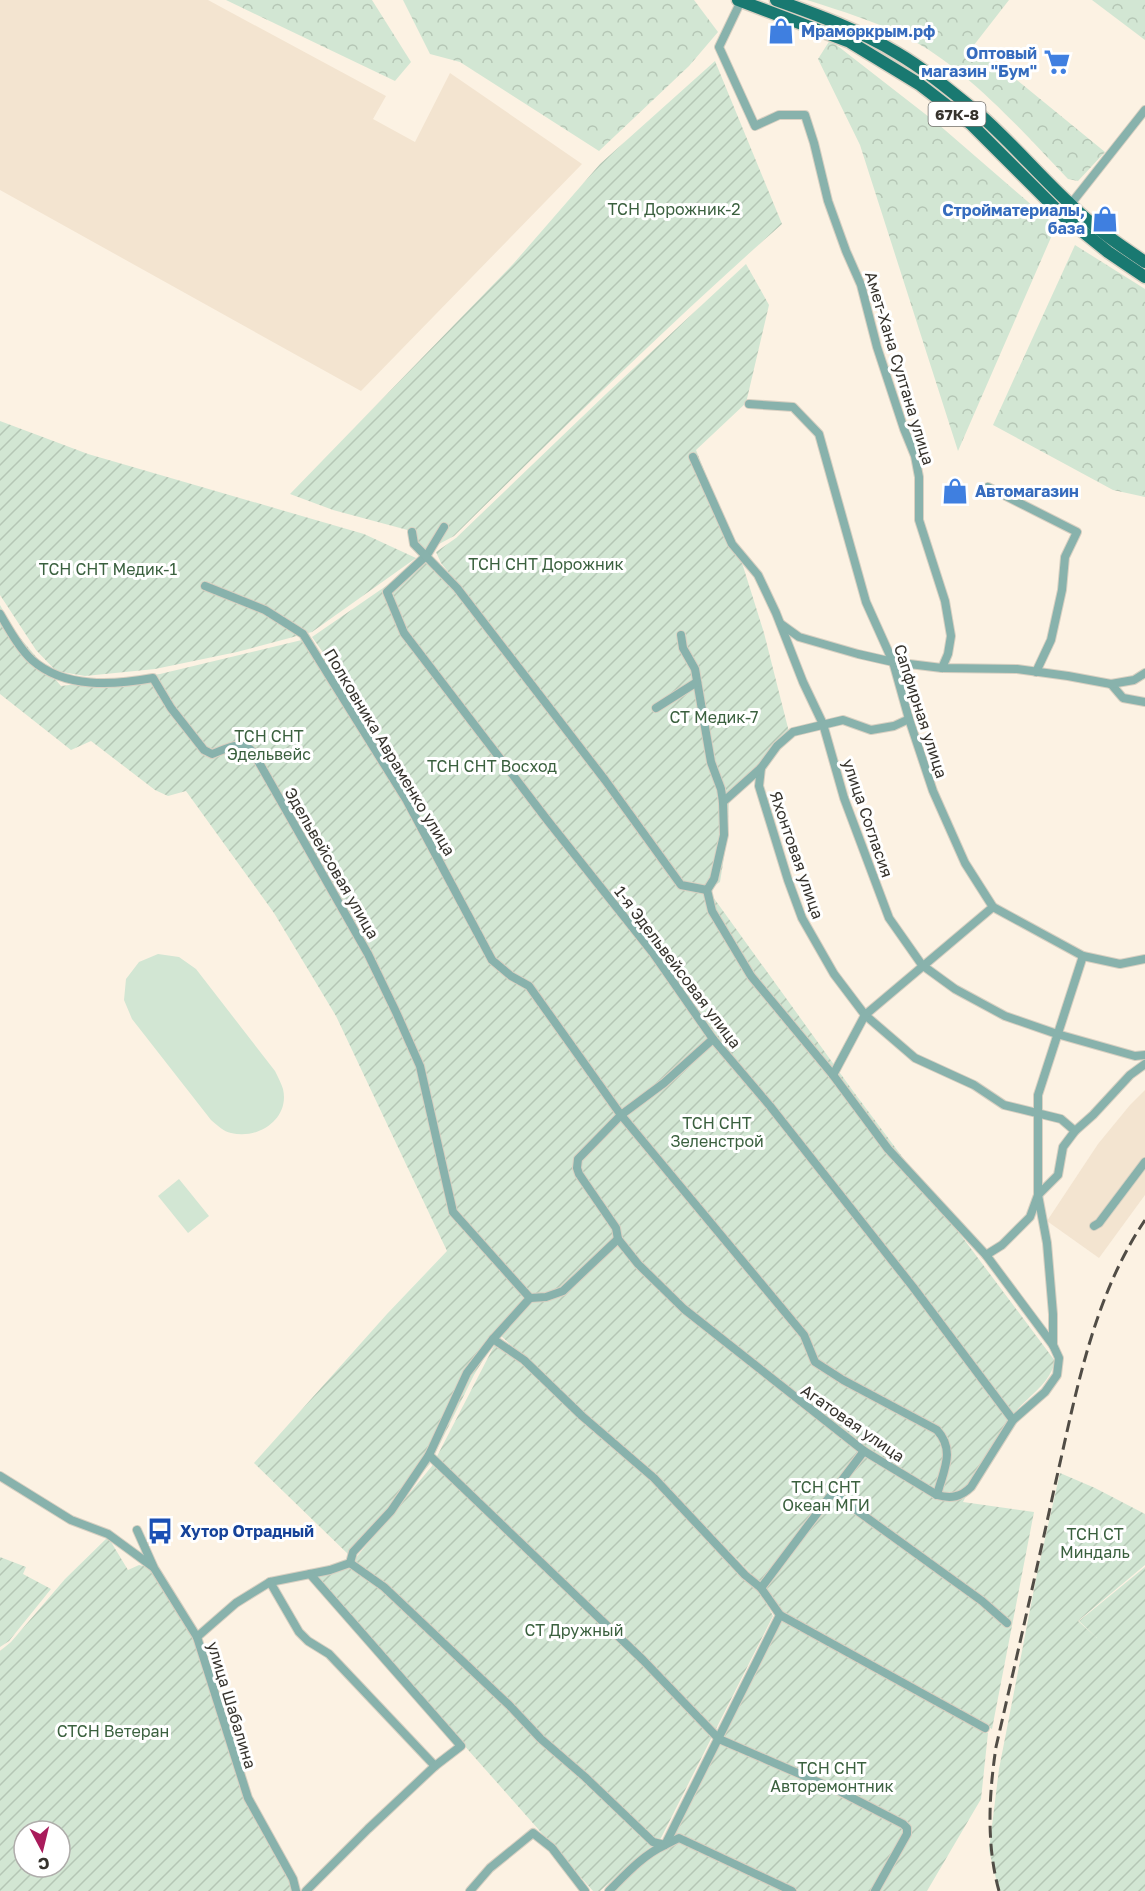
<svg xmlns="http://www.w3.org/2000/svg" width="1145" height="1891" font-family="'Golos Text',sans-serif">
  <defs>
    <pattern id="forest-crowns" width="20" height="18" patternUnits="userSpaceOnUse" patternTransform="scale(1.5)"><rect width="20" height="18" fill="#d2e6d3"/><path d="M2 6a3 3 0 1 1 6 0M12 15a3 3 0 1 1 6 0" fill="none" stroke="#b5c6b5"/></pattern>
    <pattern id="garden-furrows" width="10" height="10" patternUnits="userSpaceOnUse" patternTransform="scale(1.5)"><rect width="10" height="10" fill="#d2e6d3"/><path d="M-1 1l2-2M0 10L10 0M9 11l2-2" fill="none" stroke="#b5c6b5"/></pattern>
  </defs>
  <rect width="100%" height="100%" fill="#fcf2e3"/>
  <g fill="#f3e4d0">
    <polygon points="0,0 208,0 386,96 373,119 415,142 450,73 582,164 361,391 0,190"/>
    <polygon points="1145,1090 1145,1195 1099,1258 1047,1221 1098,1144 1130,1105"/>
  </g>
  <g fill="url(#forest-crowns)">
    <polygon points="226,0 372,0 411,62 395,81"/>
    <polygon points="403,0 694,0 718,32 689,66 599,151 460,62 430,54"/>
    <path d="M807 0H1009L974 45 1105 152 1078 181 1068 179C1022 131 965 66 906 37 875 21 841 11 807 0Z"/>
    <polygon points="1092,0 1145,0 1145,40"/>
    <polygon points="830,40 938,124 1056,226 958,451 860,145 818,59"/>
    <polygon points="1075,245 1145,289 1145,497 1113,490 993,425"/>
  </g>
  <g fill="url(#garden-furrows)" fill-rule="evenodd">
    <path d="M715 61 782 224C669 324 561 430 454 536L426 551 416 542 415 532 333 510 290 494 514 263 600 164Z"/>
    <path d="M746 264 769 305 746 403 696 450 743 566 764 633 789 732 729 802 727 839 720 882 708 890 853 1091 1055 1361C1050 1385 1026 1397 1012 1416 993 1443 978 1473 963 1502L1034 1512 992 1729 782 1613 766 1589 645 1464 583 1412 499 1334 474 1375 430 1464 349 1555 254 1463 387 1314 447 1251 336 1016 274 913 186 791 168 796 155 790 91 741 71 750 0 694V605L16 633 61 686 160 674 310 638 416 799 359 703 312 637 431 555 622 799 497 632 441 563 436 552 456 538 606 394Z"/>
    <polygon points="0,421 88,454 364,534 416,558 312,632 237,652 155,669 85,676 56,671 36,650 0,595"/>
    <path d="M495 1344C592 1415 675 1506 760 1591L773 1616 661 1838 600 1891H593L315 1577 354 1560 432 1466Z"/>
    <polygon points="1060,1473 1095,1488 1145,1514 1145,1565 1078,1621 1097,1638 1079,1621 1145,1567 1145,1891 999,1891 989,1850 999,1769 1037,1574"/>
    <path d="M108 1537 128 1570 139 1565 156 1569 200 1638 249 1795 296 1891H0V1651L11 1642 65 1579ZM24 1831H60V1867H24Z"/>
    <polygon points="0,1557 26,1567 23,1574 51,1589 9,1641 0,1647"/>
    <polygon points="781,1619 988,1733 981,1799 927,1891 613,1891 674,1835"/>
  </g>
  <g fill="#d2e6d3">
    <path d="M158 954 179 957 196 969 275 1071C278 1077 281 1083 283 1089 290 1119 258 1140 231 1133 224 1132 217 1125 211 1120L132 1019 124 1000 126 979 139 962Z"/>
    <polygon points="179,1179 209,1216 188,1233 158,1196"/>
  </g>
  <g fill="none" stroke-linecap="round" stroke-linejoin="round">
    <g stroke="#d8d0c2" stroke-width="10">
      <g id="street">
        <polyline points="741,1 719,47 755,126 779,115 805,115 814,143 828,201 846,251 861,285 877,347 904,429 915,456 919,477 919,520 945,601 951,636 948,654 942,668"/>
        <polyline points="1070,205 1145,110"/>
        <polyline points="749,404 793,407 819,434 866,602 893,662 909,719 933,791 965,863 993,907 1083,956 1120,964 1145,959"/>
        <polyline points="693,457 732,544 758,575 776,613 803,682 823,724 844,798 889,918 922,965 955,989 1005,1016 1057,1034 1135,1056 1145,1055"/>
        <polyline points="988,487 1077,532 1065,557 1062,590 1051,640 1036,672"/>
        <polyline points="444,527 427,555 387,592 404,633 548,821 653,953 713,1039 770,1106 913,1287 1013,1420"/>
        <polyline points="412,532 414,544 457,588 605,780 681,885 707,890"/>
        <path d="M205 586 265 610 303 634 407 801 492 960 511 976 529 986 621 1115 804 1335 815 1362 843 1380 937 1430C956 1451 943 1471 937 1495"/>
        <path d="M0 614C9 629 19 648 32 660 65 689 114 685 153 678L171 708 204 750 212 754C226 749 241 739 253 752L368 954 396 1012 420 1066 453 1212 530 1298 493 1339 467 1373 429 1455 391 1511 353 1552 350 1563 330 1570 270 1582 236 1603 197 1637"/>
        <polyline points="781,624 799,637 858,654 893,662 942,668 1017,669 1068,676 1111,684 1123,698 1145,702"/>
        <polyline points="681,635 683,648 695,669 711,762 721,789 723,802 724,835 714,879 707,890"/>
        <polyline points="1111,684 1134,680 1145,673"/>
        <polyline points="656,708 697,682"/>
        <polyline points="761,768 759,786 788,880 802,918 834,974 865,1015 915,1058 974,1085 1004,1105 1061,1119 1075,1131"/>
        <polyline points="723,802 761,768 777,746 793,732 843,720 871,730 894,726 909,719"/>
        <path d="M707 890 712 911 751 976 833 1075 888 1149 986 1255 1053 1345 1059 1358 1057 1375 1045 1392 1013 1420 971 1487C961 1497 951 1499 937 1495L864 1451 684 1309 638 1264 618 1239 616 1228 579 1174 577 1168 578 1159 621 1115 664 1083 713 1039"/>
        <polyline points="833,1075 865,1015 993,907"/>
        <polyline points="1094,1226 1099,1223 1145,1162"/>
        <polyline points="986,1255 1002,1245 1030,1217 1038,1195 1058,1175 1063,1147 1075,1131 1093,1115 1130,1075 1145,1064"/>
        <polyline points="530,1298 546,1297 563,1291 618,1239"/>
        <polyline points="493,1339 524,1360 582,1416 654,1478 745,1575 761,1588"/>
        <polyline points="1053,1345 1053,1314 1047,1243 1038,1195 1038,1095 1083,956"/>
        <polyline points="429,1455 643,1660 719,1739 839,1791 903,1824 907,1828 907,1834 875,1891"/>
        <polyline points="0,1476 71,1520 108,1534 153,1567"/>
        <polyline points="834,1494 982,1601 1007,1623"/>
        <polyline points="137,1530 154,1568 197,1637 248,1798 293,1879 296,1891"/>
        <polyline points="350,1563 384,1587 509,1705 541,1739 585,1777 653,1842 665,1845 679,1838 792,1891"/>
        <polyline points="270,1582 299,1632 308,1641 329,1654 435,1766"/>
        <polyline points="780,1615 985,1728"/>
        <polyline points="306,1891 368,1829 435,1766 461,1746 310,1574"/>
        <polyline points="470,1891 490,1868 533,1833 552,1848 585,1891"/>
        <path d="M609 1891C626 1874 643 1855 665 1845L780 1615 761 1588 864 1451"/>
      </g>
    </g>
    <g stroke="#d8d0c2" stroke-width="15">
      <g id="primary">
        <polyline points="738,0 850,42 919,84 971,124 1062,215 1108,252 1145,277"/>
        <path d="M776 0C818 15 859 30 897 53 926 70 952 92 978 113 1010 141 1038 174 1069 203 1092 226 1118 244 1145 262"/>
      </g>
    </g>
    <use href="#street" stroke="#88b2ac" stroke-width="8"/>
    <use href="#primary" stroke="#197971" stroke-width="12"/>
    <path stroke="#514d46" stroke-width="3" stroke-dasharray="12 6" stroke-linecap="butt" d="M999 1891C986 1844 989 1794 996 1747 1016 1660 1036 1573 1055 1485 1076 1394 1092 1299 1145 1220"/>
  </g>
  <defs>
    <g id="shop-bare" transform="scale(2.07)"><path d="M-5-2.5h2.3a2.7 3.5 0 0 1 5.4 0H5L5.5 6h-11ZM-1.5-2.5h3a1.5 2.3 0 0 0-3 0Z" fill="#3f7fe0" stroke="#fff" stroke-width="2.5" paint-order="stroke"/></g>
    <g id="supermarket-bare" transform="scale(2.07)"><path d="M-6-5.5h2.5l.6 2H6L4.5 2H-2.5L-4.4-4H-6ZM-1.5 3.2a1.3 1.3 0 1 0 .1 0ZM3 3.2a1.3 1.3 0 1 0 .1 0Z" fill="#3f7fe0" stroke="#fff" stroke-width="2.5" paint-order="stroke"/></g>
    <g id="bus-bare" transform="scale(2.07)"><path d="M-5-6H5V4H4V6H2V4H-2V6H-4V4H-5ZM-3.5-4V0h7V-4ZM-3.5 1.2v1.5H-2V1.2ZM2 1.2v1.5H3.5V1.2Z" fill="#1a4fb4" stroke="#fff" stroke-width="2.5" paint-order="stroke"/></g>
  </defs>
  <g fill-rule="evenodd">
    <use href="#shop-bare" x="781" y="31"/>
    <use href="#supermarket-bare" x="1057" y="62"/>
    <use href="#shop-bare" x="1105" y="219"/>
    <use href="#shop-bare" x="955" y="491"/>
    <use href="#bus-bare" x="160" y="1531"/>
  </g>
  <g text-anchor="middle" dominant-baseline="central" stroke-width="6" stroke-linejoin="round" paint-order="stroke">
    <rect fill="#fff" stroke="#72706c" stroke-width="1.5" x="928.5" y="102" width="57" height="24" rx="4.5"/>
    <g font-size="15" font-weight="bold" fill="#36332d">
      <text x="957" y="114">67К-8</text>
    </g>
    <g font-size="16" font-weight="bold" fill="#366cbe" stroke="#fff" text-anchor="start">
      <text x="801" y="31">Мраморкрым.рф</text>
      <text x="1037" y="53" text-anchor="end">Оптовый<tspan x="1037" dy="18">магазин "Бум"</tspan></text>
      <text x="1085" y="210" text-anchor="end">Стройматериалы,<tspan x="1085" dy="18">база</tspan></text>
      <text x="975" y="491">Автомагазин</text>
    </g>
    <g font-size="16" fill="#3a603e" stroke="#fff">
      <text x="674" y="209">ТСН Дорожник-2</text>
      <text x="546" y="564">ТСН СНТ Дорожник</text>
      <text x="108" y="569">ТСН СНТ Медик-1</text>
      <text x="714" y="717">СТ Медик-7</text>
      <text x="269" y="736">ТСН СНТ<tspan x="269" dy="18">Эдельвейс</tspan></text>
      <text x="492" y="766">ТСН СНТ Восход</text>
      <text x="717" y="1123">ТСН СНТ<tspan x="717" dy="18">Зеленстрой</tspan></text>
      <text x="826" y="1487">ТСН СНТ<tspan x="826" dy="18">Океан МГИ</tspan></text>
      <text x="1095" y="1534">ТСН СТ<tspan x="1095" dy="18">Миндаль</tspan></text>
      <text x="574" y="1630">СТ Дружный</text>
      <text x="113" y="1731">СТСН Ветеран</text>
      <text x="832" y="1768">ТСН СНТ<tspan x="832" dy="18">Авторемонтник</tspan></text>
    </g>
    <g font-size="16" fill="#36332d" stroke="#fff">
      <text transform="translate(900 368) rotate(73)">Амет-Хана Султана улица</text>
      <text transform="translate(921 711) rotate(72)">Сапфирная улица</text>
      <text transform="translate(390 752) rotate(59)">Полковника Авраменко улица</text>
      <text transform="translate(868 818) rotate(71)">улица Согласия</text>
      <text transform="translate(797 855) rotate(71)">Яхонтовая улица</text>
      <text transform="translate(332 863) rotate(60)">Эдельвейсовая улица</text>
      <text transform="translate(678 967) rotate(53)">1-я Эдельвейсовая улица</text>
      <text transform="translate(853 1423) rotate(35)">Агатовая улица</text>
      <text transform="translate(232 1705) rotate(73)">улица Шабалина</text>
    </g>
    <g font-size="16" font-weight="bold" fill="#164399" stroke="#fff" text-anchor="start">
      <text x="180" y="1531">Хутор Отрадный</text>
    </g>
  </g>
  <g transform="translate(42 1849) rotate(173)"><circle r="28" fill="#ffffff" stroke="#afadab" stroke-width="1.5"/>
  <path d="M0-4.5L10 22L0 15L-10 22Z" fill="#a91b5b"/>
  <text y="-9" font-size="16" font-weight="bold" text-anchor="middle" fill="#36332d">С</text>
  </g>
</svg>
